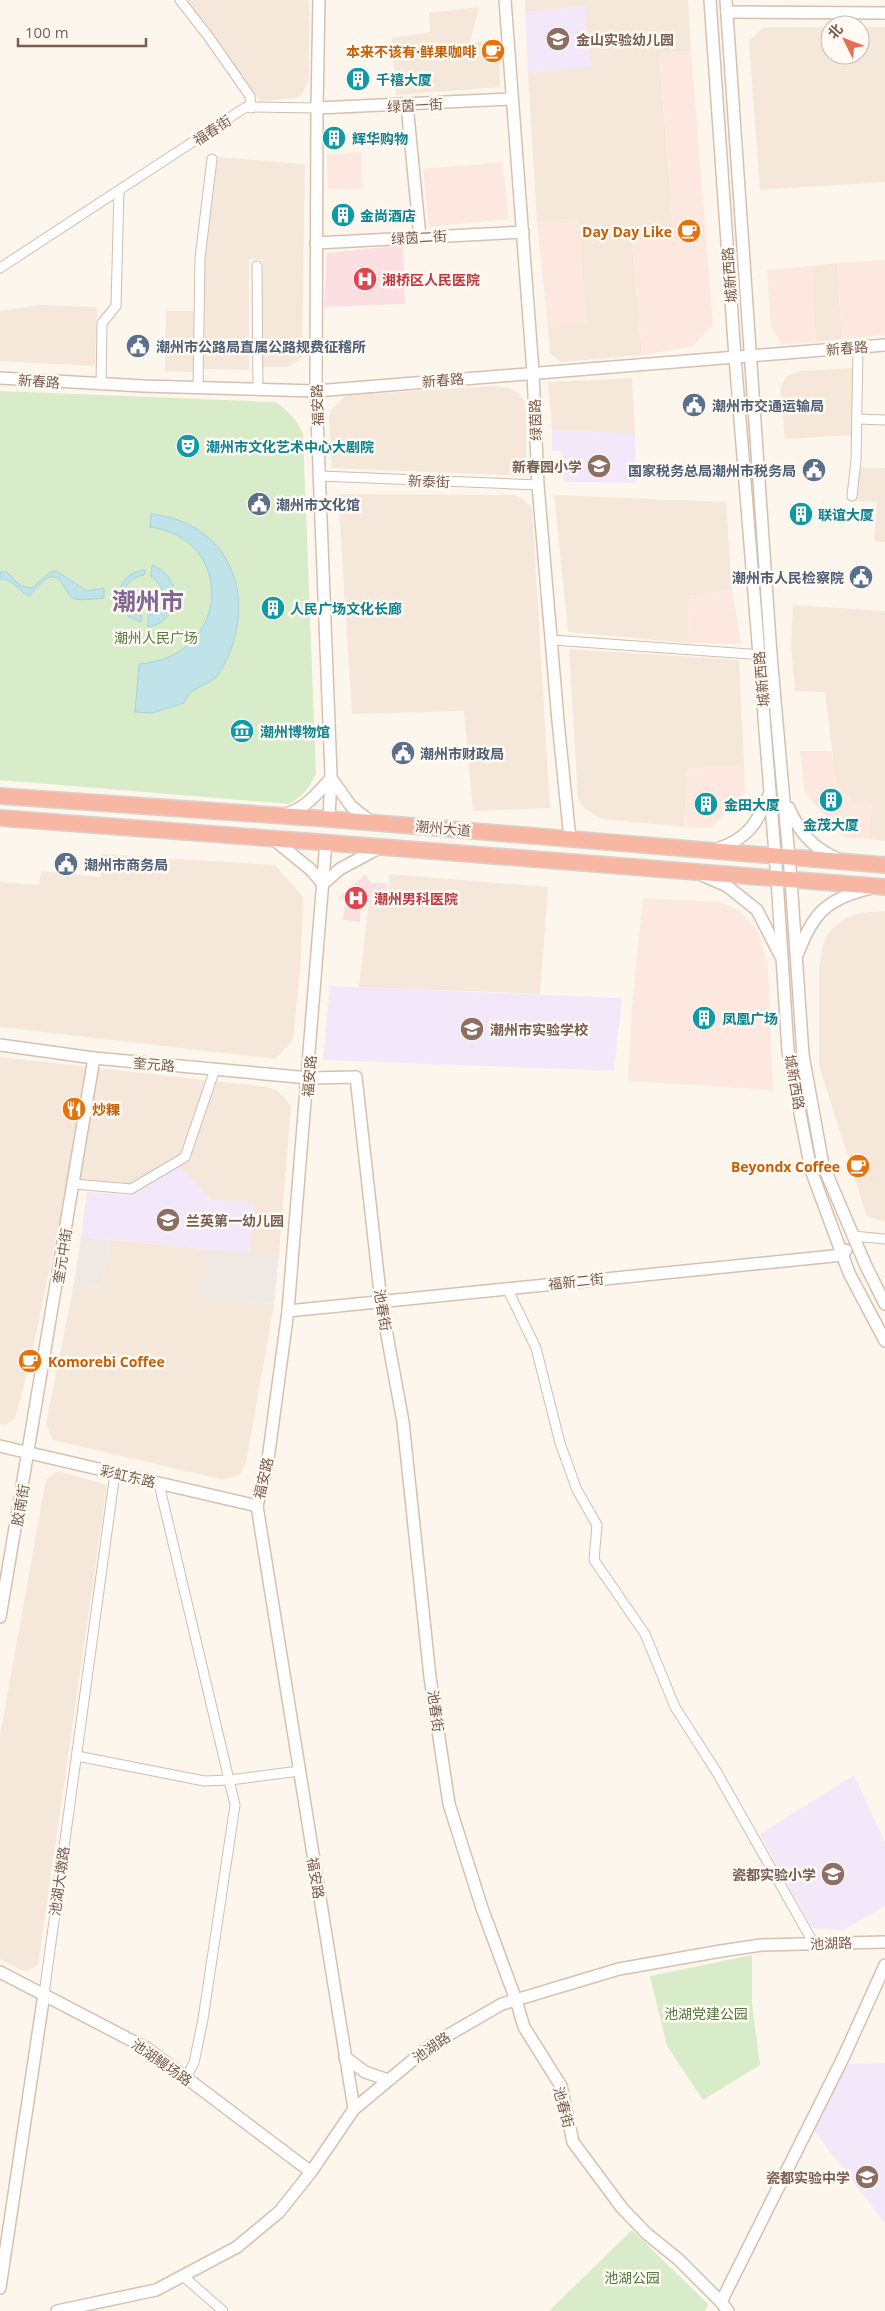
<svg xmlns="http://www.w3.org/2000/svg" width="885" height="2311" font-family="'Open Sans','Noto Sans SC',sans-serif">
  <rect width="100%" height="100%" fill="#fdf6ec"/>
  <g fill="#f5e8da">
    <polygon points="186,0 309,0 309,80 302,94 296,98 260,101"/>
    <polygon points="525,0 688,0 691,51 659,54 674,238 632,243 642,355 561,362 550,353 548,328 586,322 578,218 537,222 528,73 591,66 585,6 525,12"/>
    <polygon points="479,7 470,42 499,42 500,87 396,95 392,38 430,32 429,13"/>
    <polygon points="764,27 830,27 830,55 860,55 860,27 885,27 885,182 760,190 749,41"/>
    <polygon points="218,157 305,164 302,357 289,367 262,367 263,260 249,259 249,370 204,369 205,258"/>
    <polygon points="837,263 842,339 816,342 811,266"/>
    <polygon points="39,305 97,307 95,366 0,361 0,311"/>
    <polygon points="166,311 194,311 193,372 165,371"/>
    <polygon points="853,368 854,435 785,439 780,388 787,376 800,371"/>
    <polygon points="632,378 635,434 552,430 548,382"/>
    <polygon points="495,386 509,388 519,393 524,401 526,410 526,476 332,468 329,418 331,410 343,398 350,395"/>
    <polygon points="858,467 885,468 885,542 874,541 877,502 856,501"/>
    <polygon points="338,494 515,495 522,498 532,508 550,808 473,811 464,711 352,714"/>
    <polygon points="554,495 726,502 732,590 689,596 688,643 568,632"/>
    <polygon points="793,605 885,611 885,841 868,839 872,803 853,802 836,783 825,692 795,691 791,645"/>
    <polygon points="569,649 739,660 744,765 687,769 684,827 601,819 583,807 578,798"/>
    <polygon points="102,854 275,865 303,897 301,960 293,1040 275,1059 0,1027 0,882 39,885 41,871 100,877"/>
    <polygon points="389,874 548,887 540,994 359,987 369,901 388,901"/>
    <polygon points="885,911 885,1222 871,1218 866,1214 819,1065 819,967 822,949 827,935 834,927 846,918 859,913"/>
    <polygon points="0,1057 268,1087 278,1091 291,1106 279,1255 250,1253 254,1203 211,1200 172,1159 130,1184 68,1180 30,1363 15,1418 6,1425 0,1424"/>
    <polygon points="109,1240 206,1249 201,1298 274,1304 246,1463 240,1474 231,1478 220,1479 53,1440 46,1424 74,1284 101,1288"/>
    <polygon points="58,1471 107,1485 38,1965 28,1971 20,1970 0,1959 0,1736 46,1479"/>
  </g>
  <g fill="#fde8e0">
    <polygon points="691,51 713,324 692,347 642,355 632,242 674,238 659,54"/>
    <polygon points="361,152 361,190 328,189 327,154"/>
    <polygon points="502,162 509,219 429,227 423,169"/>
    <polygon points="578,218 587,322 548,328 537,222"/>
    <polygon points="885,260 885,335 842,339 837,263"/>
    <polygon points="811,266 816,342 781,344 771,326 767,270"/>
    <polygon points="732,590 741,644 688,643 689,596"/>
    <polygon points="800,751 832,751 836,783 853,802 872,803 868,839 845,838 805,793"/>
    <polygon points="744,765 745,793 711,828 684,827 687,769"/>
    <polygon points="643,898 719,902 740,911 758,931 768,967 773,1090 628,1081 632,1006"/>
  </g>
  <g fill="#efe9e4">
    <polygon points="81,1237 109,1240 101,1288 74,1284"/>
    <polygon points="206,1249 279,1255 274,1304 200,1298"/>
  </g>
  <g fill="#f3e8fa">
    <polygon points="585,6 591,67 528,73 525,12"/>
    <polygon points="552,430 635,434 636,483 564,482 562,451 552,451"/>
    <polygon points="330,986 622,998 614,1071 323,1060"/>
    <polygon points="179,1166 211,1200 255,1203 250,1253 81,1237 87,1192 130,1195"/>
    <polygon points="854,1775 885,1842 885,1906 843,1930 812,1928 760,1834"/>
    <polygon points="885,2063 885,2223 814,2131 846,2064"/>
  </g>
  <g fill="#fbdfe3">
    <polygon points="403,245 405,304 324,307 327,253"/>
    <polygon points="365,875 371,883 387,883 387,899 372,898 360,910 360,922 343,920 345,903 340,896"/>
  </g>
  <g fill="#d8ecc9">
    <path d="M0 391 275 402C288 410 297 420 303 434L316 774C310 787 302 797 289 804L0 780Z"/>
    <polygon points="752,1955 752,2004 760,2065 703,2100 667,2046 650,1976"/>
    <polygon points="632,2230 708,2304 705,2311 549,2311"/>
  </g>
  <g fill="#bfe3e8" stroke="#a5d3da">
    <path d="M151 514C235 523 260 605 220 672 210 688 194 682 184 703L152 713 135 712 139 664C231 657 237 539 150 527Z"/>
    <path d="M152 565C184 577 182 621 148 627V616L158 611C168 598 164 585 151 577Z"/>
    <path d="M145 570 144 575C118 579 117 609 142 616L141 622 128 616 118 601C119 583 127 572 145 570Z"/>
    <path d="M56 571 87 591 104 588V598C95 598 84 601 75 599 64 596 62 569 46 579 40 583 35 591 29 596 18 591 14 579 0 579V572H7L21 586 32 588 50 572Z"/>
  </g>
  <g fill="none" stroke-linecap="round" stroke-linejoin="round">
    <g stroke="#d1beb0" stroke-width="11">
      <g id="street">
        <polyline points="180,0 208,36 250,96 251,108"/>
        <polyline points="257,266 258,389"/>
        <polyline points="0,268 246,107 317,108"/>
        <polyline points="101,385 102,323 116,306 119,191"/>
        <polyline points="198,388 200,258 212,159"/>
        <polyline points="857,419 885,420"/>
        <polyline points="320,476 538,485"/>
        <polyline points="852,496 856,460 858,347"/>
        <polyline points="552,640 764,655"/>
        <polyline points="74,1184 131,1189 185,1157 215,1069"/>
        <polyline points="853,1236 885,1239"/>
        <polyline points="507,1288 536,1348 560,1443 577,1490 597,1525 594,1560 645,1634 675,1707 716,1771 814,1944"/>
        <polyline points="159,1484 235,1805 203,2019 194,2063 186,2077"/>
        <polyline points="77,1756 204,1781 230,1780 299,1771"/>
        <polyline points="44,1994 115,1473"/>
        <polyline points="183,2276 223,2311"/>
      </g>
    </g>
    <g stroke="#d6c0b0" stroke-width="14">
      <g id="secondary">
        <polyline points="319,0 317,108 316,391 331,775 329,819"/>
        <polyline points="505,0 533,372 538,485 558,721 570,839"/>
        <polyline points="710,0 735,357 777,879 788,1051 811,1170 849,1273 885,1341"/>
        <polyline points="726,0 771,655 791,880 803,1055 823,1165 866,1266 885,1304"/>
        <polyline points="727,12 885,13"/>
        <polyline points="407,105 420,237"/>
        <polyline points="317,108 512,99"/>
        <polyline points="316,243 523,232"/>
        <polyline points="0,378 144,386 316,391 885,345"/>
        <path d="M789 808C799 832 812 847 836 858"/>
        <path d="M285 814C305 809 318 793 331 778L351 806 371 822"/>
        <polyline points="273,839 310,869 323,884 340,869 381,847"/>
        <polyline points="326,842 288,1311 267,1467 257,1506 354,2109"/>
        <path d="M717 849C747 839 757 824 769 795"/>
        <polyline points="702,875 727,886 757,910 780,955"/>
        <path d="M798 953C813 913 827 899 868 889"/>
        <polyline points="0,1045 94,1058 309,1078 356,1077 381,1302 403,1422 430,1677 449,1804 482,1908 516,2000 524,2027 561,2086 573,2142 622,2208 647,2234 678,2259 721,2302 728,2311"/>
        <polyline points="288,1311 843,1255 846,1250"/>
        <polyline points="0,1446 257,1506"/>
        <polyline points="0,1617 94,1058"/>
        <polyline points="0,1972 148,2049 311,2172"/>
        <polyline points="345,2057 365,2072 388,2080"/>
        <polyline points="0,2288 44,1994"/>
        <polyline points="721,2302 844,2056 885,1965"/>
        <polyline points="57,2311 156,2290 237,2247 279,2212 311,2172 354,2109 431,2045 502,2004 619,1969 721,1951 761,1945 885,1942"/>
      </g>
    </g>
    <g stroke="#dad1cd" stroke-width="18">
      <g id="highway">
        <polyline points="0,796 329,819 885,865"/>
        <polyline points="0,818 331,843 885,887"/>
      </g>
    </g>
    <use href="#street" stroke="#fff" stroke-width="9"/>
    <use href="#secondary" stroke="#fff" stroke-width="11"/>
    <use href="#highway" stroke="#f7b7a3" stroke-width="15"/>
  </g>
  <defs>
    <g id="school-disc" transform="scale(1.25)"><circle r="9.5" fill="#8d6e63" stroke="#fffaf3"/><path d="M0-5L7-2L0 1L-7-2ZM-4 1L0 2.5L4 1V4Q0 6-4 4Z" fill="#fff"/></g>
    <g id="cafe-disc" transform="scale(1.25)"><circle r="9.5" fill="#e8710a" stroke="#fffaf3"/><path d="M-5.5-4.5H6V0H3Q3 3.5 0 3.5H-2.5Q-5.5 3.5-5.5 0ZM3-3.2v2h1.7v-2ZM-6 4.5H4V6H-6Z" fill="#fff"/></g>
    <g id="building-disc" transform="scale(1.25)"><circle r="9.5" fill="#0f9aa8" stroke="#fffaf3"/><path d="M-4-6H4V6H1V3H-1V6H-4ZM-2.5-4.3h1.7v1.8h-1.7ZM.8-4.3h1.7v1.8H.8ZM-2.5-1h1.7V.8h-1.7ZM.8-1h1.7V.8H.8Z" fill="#fff"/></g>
    <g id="hospital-disc" transform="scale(1.25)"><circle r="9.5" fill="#e0444e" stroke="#fffaf3"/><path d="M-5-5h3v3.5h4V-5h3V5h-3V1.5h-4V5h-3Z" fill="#fff"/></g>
    <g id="civic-disc" transform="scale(1.25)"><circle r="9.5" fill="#5c6f8a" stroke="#fffaf3"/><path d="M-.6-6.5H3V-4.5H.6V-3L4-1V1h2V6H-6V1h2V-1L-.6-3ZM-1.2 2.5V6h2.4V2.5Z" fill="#fff"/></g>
    <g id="theatre-disc" transform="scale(1.25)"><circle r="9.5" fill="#0f9aa8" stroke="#fffaf3"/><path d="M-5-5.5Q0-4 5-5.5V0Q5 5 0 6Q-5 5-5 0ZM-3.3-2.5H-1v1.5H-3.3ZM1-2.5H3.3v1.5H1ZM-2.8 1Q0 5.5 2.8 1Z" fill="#fff"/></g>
    <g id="museum-disc" transform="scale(1.25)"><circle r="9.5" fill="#0f9aa8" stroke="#fffaf3"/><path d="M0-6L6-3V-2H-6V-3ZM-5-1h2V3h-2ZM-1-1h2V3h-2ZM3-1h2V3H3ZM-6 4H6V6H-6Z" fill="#fff"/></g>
    <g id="restaurant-disc" transform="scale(1.25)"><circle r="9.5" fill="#e8710a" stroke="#fffaf3"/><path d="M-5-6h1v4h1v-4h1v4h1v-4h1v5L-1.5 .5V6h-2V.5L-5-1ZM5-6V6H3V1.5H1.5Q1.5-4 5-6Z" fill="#fff"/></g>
  </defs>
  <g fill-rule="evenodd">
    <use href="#school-disc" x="558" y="39"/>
    <use href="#cafe-disc" x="493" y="51"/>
    <use href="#building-disc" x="358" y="79"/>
    <use href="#building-disc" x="334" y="138"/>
    <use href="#building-disc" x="343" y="215"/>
    <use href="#cafe-disc" x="689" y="231"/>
    <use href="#hospital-disc" x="365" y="279"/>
    <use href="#civic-disc" x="138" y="346"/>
    <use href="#civic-disc" x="694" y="405"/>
    <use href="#theatre-disc" x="188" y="446"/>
    <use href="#school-disc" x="599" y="466"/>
    <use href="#civic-disc" x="814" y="470"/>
    <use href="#civic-disc" x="259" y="504"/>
    <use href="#building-disc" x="801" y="514"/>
    <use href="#civic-disc" x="861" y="577"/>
    <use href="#building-disc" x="273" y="608"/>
    <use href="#museum-disc" x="242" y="731"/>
    <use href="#civic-disc" x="403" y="753"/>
    <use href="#building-disc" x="831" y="800"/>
    <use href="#building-disc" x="706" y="804"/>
    <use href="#civic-disc" x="66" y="864"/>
    <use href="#hospital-disc" x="356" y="898"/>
    <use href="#building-disc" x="704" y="1018"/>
    <use href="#school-disc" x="472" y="1029"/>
    <use href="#restaurant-disc" x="74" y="1109"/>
    <use href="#cafe-disc" x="858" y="1166"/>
    <use href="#school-disc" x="168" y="1220"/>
    <use href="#cafe-disc" x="30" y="1361"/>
    <use href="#school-disc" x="833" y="1874"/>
    <use href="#school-disc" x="867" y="2177"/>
  </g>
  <g text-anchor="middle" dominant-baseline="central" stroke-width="5" stroke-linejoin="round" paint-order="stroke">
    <g font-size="14" font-weight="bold" fill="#785e54" stroke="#fffaf3" text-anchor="start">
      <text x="576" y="39">金山实验幼儿园</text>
      <text x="582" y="466" text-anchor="end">新春园小学</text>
      <text x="490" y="1029">潮州市实验学校</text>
      <text x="186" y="1220">兰英第一幼儿园</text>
      <text x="816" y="1874" text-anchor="end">瓷都实验小学</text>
      <text x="850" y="2177" text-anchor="end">瓷都实验中学</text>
    </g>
    <g font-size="14" font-weight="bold" fill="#c56008" stroke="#fffaf3" text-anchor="end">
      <text x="476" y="51">本来不该有·鲜果咖啡</text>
      <text x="672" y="231">Day Day Like</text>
      <text x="92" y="1109" text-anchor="start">炒粿</text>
      <text x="840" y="1166">Beyondx Coffee</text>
      <text x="48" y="1361" text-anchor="start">Komorebi Coffee</text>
    </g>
    <g font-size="14" font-weight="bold" fill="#0d838f" stroke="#fffaf3" text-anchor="start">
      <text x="376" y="79">千禧大厦</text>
      <text x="352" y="138">辉华购物</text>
      <text x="360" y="215">金尚酒店</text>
      <text x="206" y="446">潮州市文化艺术中心大剧院</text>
      <text x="818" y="514">联谊大厦</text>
      <text x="290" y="608">人民广场文化长廊</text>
      <text x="260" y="731">潮州博物馆</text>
      <text x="724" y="804">金田大厦</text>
      <text x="831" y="824" text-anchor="middle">金茂大厦</text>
      <text x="722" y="1018">凤凰广场</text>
    </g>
    <g font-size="14" fill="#7a5c4d" stroke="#fffaf3">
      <text transform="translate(415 105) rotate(-3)">绿茵一街</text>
      <text transform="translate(212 130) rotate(-33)">福春街</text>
      <text transform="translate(419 237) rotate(-3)">绿茵二街</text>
      <text transform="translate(729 275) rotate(-94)">城新西路</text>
      <text transform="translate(847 348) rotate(-5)">新春路</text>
      <text transform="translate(443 380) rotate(-5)">新春路</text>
      <text transform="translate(39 381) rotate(4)">新春路</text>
      <text transform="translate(317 405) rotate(-92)">福安路</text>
      <text transform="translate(535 420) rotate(-92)">绿茵路</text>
      <text transform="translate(429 481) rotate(2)">新泰街</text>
      <text transform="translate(761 679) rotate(-95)">城新西路</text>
      <text transform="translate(443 828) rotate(5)">潮州大道</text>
      <text transform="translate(154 1064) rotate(5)">奎元路</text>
      <text transform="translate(309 1076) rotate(-85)">福安路</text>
      <text transform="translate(795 1082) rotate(80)">城新西路</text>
      <text transform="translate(62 1256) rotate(-81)">奎元中街</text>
      <text transform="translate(576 1281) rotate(-6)">福新二街</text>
      <text transform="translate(383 1310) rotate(81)">池春街</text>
      <text transform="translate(128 1476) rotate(13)">彩虹东路</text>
      <text transform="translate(263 1478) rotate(-77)">福安路</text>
      <text transform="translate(20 1505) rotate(-80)">胶南街</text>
      <text transform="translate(436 1711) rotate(82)">池春街</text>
      <text transform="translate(316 1878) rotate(81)">福安路</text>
      <text transform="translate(59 1881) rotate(-82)">池湖大墩路</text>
      <text transform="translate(831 1943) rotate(-2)">池湖路</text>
      <text transform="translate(431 2047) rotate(-35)">池湖路</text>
      <text transform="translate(162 2062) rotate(35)">池湖鳗场路</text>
      <text transform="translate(564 2107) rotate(75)">池春街</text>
    </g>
    <g font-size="14" font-weight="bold" fill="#be3a42" stroke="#fffaf3" text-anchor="start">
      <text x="382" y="279">湘桥区人民医院</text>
      <text x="374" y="898">潮州男科医院</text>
    </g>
    <g font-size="14" font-weight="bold" fill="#4e5e75" stroke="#fffaf3" text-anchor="start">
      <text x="156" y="346">潮州市公路局直属公路规费征稽所</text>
      <text x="712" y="405">潮州市交通运输局</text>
      <text x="796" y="470" text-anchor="end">国家税务总局潮州市税务局</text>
      <text x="276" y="504">潮州市文化馆</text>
      <text x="844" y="577" text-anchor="end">潮州市人民检察院</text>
      <text x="420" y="753">潮州市财政局</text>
      <text x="84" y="864">潮州市商务局</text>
    </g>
    <g font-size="14" fill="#537a41" stroke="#fffaf3">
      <text x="156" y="637">潮州人民广场</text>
      <text x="706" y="2013">池湖党建公园</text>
      <text x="632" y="2277">池湖公园</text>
    </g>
    <g font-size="24" font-weight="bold" fill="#846695" stroke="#fffaf3">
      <text x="148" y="600">潮州市</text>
    </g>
  </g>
  <g transform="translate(845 40) rotate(312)"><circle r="24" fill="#fffaf3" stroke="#cabbb1"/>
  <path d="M0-4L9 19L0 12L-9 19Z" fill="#e76f51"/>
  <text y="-8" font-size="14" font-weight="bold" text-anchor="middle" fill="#7a5c4d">北</text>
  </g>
  <path d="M18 38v8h128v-8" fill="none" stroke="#7a5c4d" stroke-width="2.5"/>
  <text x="25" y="38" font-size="15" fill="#7a5c4d" stroke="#fffaf3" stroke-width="4" paint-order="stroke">100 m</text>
</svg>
